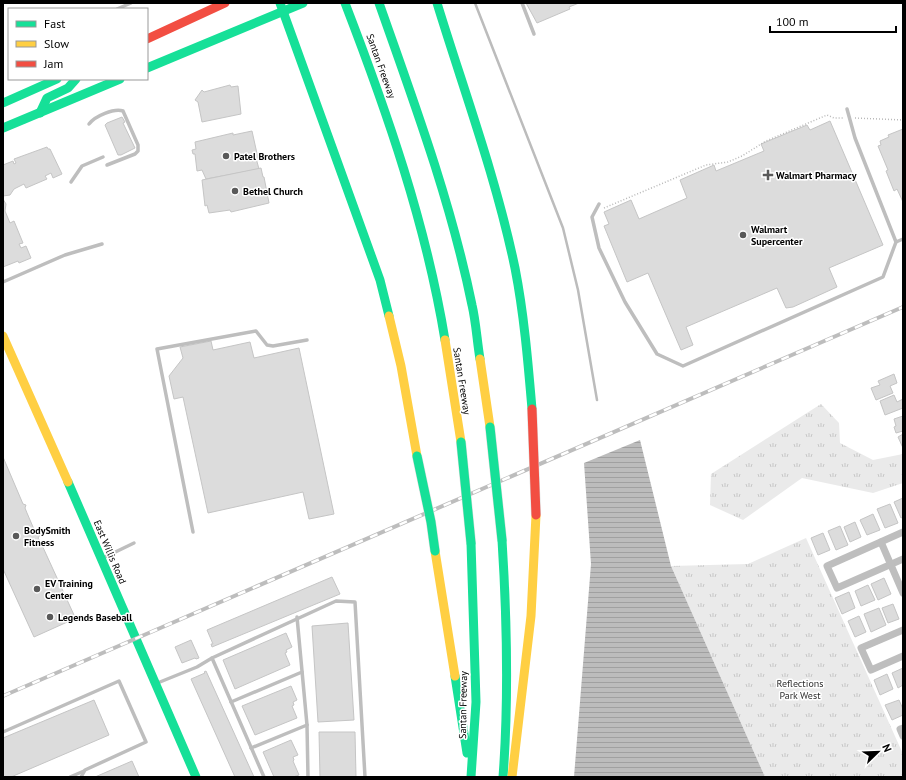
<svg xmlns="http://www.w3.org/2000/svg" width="906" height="780" font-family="'PT Sans',sans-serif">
  <defs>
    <pattern id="park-tufts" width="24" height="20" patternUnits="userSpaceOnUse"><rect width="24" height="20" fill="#eaeaea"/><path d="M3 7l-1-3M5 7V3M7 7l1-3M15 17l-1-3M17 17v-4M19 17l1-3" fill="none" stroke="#c7c7c7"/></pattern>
    <pattern id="water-rules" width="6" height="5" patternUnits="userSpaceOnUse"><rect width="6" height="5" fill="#bcbcbc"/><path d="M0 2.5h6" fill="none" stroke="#a0a0a0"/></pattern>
  </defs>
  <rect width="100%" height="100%" fill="#fff"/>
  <g fill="url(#park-tufts)">
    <polygon points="821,404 839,423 840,443 873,460 903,454 903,483 873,493 802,478 743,520 710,505 711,474"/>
    <polygon points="806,538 903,754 903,777 765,777 671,566 748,564"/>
  </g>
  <polygon fill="url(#water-rules)" points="640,440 671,566 765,777 574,777 591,564 584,463"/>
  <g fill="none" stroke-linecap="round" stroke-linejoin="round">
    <polyline stroke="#bcbcbc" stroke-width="2.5" points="475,3 563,228 578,290 597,400"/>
  </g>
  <g fill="#dcdcdc" stroke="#c5c5c5">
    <polygon points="526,3 579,3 569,7 570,9 537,23"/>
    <polygon points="230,85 231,87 238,86 241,114 202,122 198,102 195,100 202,90 204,92"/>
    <polygon points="122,117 125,122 123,123 135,148 121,155 118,155 105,125 107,123"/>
    <polygon points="830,121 883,245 829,268 837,287 793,307 786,308 777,288 686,327 693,345 681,350 648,273 627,282 604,226 609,224 604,212 631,200 639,219 687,198 680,180 714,165 716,171 764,151 761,144 807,125 810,130"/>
    <polygon points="903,129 903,202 897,189 894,191 886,171 888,170 878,146 881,145 880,141 889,137 888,135"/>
    <polygon points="252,131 258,158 256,158 259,169 206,179 202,170 197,171 195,154 193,154 192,150 196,149 195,142 233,133 233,135"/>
    <polygon points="47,147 48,149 50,149 62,174 53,178 51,173 45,176 47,179 26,188 24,184 14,189 10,195 3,196 3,165 13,161 14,164 16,163 14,159"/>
    <polygon points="261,168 263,177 264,177 269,203 231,212 230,210 209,213 207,205 205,206 202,180"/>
    <polygon points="3,199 6,204 5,211 10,223 14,221 23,243 19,244 21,248 26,246 31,258 19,263 18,261 3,267"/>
    <polygon points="211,341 213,350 250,342 254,358 299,348 334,514 309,519 303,492 208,513 183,397 174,399 169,376 183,358 180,347"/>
    <polygon points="894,374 897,383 890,386 893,393 876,400 871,388 880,385 878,381"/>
    <polygon points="894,395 897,402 903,399 903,408 885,415 880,401"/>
    <polygon points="903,416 903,431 896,433 894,427 896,426 894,419"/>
    <polygon points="903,434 903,448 898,437"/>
    <polygon points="3,457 23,504 26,505 25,508 27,513 36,534 40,535 38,538 41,543 74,615 74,619 34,637 3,569"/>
    <polygon points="903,498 903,517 901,518 894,502"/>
    <polygon points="890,504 898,523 885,528 877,509"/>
    <polygon points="873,514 880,530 867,535 860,520"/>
    <polygon points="855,522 861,537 850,542 844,527"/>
    <polygon points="840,526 848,545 836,550 828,531"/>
    <polygon points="823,533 830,550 818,555 811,538"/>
    <polygon points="332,577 340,594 212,647 211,644 213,644 207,630"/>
    <polygon points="884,578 891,594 878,600 871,584"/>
    <polygon points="868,585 875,600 861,606 855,591"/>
    <polygon points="849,592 855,608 842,614 835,598"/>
    <polygon points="893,604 899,619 888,623 882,608"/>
    <polygon points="879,608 886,625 871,632 864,614"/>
    <polygon points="859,616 866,632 855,637 848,621"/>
    <polygon points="348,623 354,720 318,722 312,626"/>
    <polygon points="286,633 292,647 286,650 287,652 285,653 290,665 235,689 223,660"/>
    <polygon points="191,640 199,658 196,659 195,658 182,663 175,647"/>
    <polygon points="903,668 903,685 898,688 892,673"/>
    <polygon points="206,671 254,777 235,777 191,679 205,673 204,672"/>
    <polygon points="887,674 893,689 880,695 874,680"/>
    <polygon points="291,686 297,700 293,702 294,705 292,706 297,718 255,735 242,706"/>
    <polygon points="94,700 109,735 11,777 3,777 3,738"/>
    <polygon points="899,700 903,709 903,715 892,720 885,705"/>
    <polygon points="319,732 355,732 356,777 320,777"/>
    <polygon points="291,740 298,755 293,757 294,760 293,761 299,775 293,777 274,777 263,752"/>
    <polygon points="132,761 139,777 95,777"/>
  </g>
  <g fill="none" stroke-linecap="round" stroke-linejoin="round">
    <g stroke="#b8b8b8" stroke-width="1.5" stroke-dasharray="1 2" stroke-linecap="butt">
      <polyline points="855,118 903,120"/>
      <polyline points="604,208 706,165 728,162 742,156 766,141 827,115 834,118 843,118"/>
    </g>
    <g stroke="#bebebe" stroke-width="3.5">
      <polyline points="522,3 534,34"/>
      <polyline points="117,9 131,3"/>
      <polyline points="847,109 855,138 896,242 903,239"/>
      <path d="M89 124C95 116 114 108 123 111L138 145V151L135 154 107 165"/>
      <polyline points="71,182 82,166 103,157"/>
      <polyline points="599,204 592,217 599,248 625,302 657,354 683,366 883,277 896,242"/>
      <polyline points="3,282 65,255 102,244"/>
      <polyline points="193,532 157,349 256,331 267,345 273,346 307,340"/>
      <polyline points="103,558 134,543"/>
      <polyline points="297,617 307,725 308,777"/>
      <polyline points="155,684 197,667 212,658"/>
      <polyline points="231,702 302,672"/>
      <polyline points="3,732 119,681 146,742 85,770 81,777"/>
      <polyline points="251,748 307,725"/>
      <polyline points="70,777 84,771"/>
      <polyline points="264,777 212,658 336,601 355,602 365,777"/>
    </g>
    <g stroke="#bebebe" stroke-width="7">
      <polyline points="903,532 827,566 837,588 903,559"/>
      <polyline points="881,542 903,593"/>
      <polyline points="903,630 861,648 871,670 903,656"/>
      <polyline points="903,728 900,729 903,736"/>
    </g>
    <g stroke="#16e098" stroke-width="9">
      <polyline points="280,3 380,280 389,316"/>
      <path d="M345 3C387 112 426 224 445 340"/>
      <path d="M379 3C414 102 451 202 472 305 476 322 477 341 480 359"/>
      <path d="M437 3C464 91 496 177 515 268 524 314 528 362 532 409"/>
      <polyline points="147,68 303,3"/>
      <polyline points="3,103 57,79"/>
      <polyline points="40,113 47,98 68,88 76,79"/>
      <polyline points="3,128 120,79"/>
      <polyline points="68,482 196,777"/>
      <path d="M502 540C507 619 509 698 503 777"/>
      <polyline points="471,543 476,702 471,777"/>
      <polyline points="455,676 467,753"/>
    </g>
    <g stroke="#ffcf43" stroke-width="9">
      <polyline points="389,316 401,366 417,456"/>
      <polyline points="3,336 68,482"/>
      <polyline points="445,340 461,442"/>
      <polyline points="480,359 490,427"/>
      <polyline points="435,551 455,676"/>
      <polyline points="512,777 531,616 536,515"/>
    </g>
    <polyline stroke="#f24e42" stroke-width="9" points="147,39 225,3"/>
    <g stroke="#bdbdbd" stroke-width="4">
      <polyline id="rail" points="3,696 903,307"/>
    </g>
    <use href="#rail" stroke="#fff" stroke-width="2.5" stroke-dasharray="8" stroke-linecap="butt"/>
    <g stroke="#dbdbdb" stroke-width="10" stroke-linecap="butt">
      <g id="fast-bridge">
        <polyline points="490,427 502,540"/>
        <polyline points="461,442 471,543"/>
        <polyline points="417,456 431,522 435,551"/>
      </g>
    </g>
    <g stroke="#dbdbdb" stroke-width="10" stroke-linecap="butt">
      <polyline id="jam-bridge" points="532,409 536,515"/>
    </g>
    <use href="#fast-bridge" stroke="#16e098" stroke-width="9"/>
    <use href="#jam-bridge" stroke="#f24e42" stroke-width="9"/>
  </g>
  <g fill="#595959" stroke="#fff" stroke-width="1.5">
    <circle cx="226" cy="156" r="4"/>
    <path d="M766 169h4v4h4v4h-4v4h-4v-4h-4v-4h4z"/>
    <circle cx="235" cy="191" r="4"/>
    <circle cx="743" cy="235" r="4"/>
    <circle cx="16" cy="536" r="4"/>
    <circle cx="37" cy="589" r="4"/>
    <circle cx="50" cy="617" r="4"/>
  </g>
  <g text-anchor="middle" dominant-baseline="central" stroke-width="3" stroke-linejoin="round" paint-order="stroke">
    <g font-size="10" fill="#000" stroke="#fff">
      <text transform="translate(381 66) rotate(70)">Santan Freeway</text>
      <text transform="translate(462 381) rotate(81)">Santan Freeway</text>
      <text transform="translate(110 552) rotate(67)">East Willis Road</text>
      <text transform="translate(463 705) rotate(-89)">Santan Freeway</text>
    </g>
    <g font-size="10" font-weight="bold" fill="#000" stroke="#fff" text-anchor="start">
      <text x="234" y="156">Patel Brothers</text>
      <text x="776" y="175">Walmart Pharmacy</text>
      <text x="243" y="191">Bethel Church</text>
      <text x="751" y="229">Walmart<tspan x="751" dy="12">Supercenter</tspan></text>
      <text x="24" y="530">BodySmith<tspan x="24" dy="12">Fitness</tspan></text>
      <text x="45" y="583">EV Training<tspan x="45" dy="12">Center</tspan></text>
      <text x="58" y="617">Legends Baseball</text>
    </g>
    <g font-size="10" fill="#2f2f2f" stroke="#fff">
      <text x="800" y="683">Reflections<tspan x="800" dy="12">Park West</tspan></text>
    </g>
  </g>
  <rect width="906" height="780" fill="none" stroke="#000000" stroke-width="8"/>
  <rect x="8" y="8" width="140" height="72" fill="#ffffff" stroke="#999999"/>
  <rect x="16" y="21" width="20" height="6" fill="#16e098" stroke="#999999"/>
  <text x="44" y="28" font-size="12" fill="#000000">Fast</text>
  <rect x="16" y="41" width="20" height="6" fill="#ffcf43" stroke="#999999"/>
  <text x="44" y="48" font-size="12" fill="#000000">Slow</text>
  <rect x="16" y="61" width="20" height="6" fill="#f24e42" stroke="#999999"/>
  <text x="44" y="68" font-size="12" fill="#000000">Jam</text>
  <g transform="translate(878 752) rotate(67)" stroke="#ffffff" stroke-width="3" paint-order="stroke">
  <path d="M0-3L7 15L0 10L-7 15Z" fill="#000000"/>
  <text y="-6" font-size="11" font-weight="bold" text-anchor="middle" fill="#000000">N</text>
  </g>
  <path d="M770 26v6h126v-6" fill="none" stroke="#000000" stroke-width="2"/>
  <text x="776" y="26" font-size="12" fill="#000000" stroke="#ffffff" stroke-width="3" paint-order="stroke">100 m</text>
</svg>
